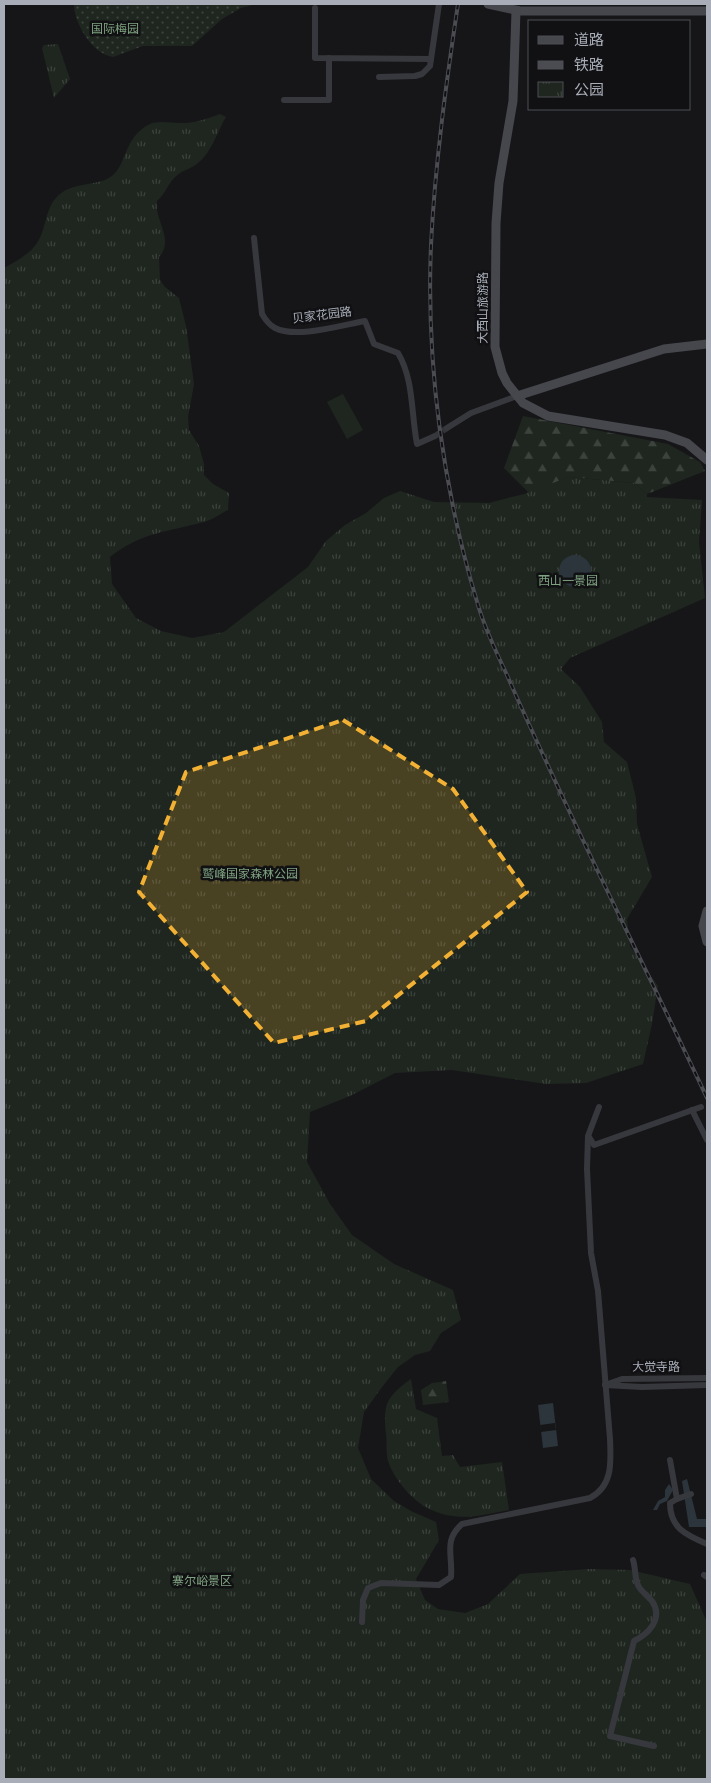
<svg xmlns="http://www.w3.org/2000/svg" width="711" height="1783" font-family="'DM Sans','Noto Sans SC',sans-serif">
  <defs>
    <pattern id="forest-firs" width="22" height="20" patternUnits="userSpaceOnUse" patternTransform="scale(1.25)"><rect width="22" height="20" fill="#1e261f"/><path d="M5 1l3.5 6h-7zM16 11l3.5 6h-7z" fill="#3c433d"/></pattern>
    <pattern id="park-tufts" width="24" height="20" patternUnits="userSpaceOnUse" patternTransform="scale(1.25)"><rect width="24" height="20" fill="#1e261f"/><path d="M3 7l-1-3M5 7V3M7 7l1-3M15 17l-1-3M17 17v-4M19 17l1-3" fill="none" stroke="#3c433d"/></pattern>
    <pattern id="garden-dots" width="8" height="8" patternUnits="userSpaceOnUse" patternTransform="scale(1.25)"><rect width="8" height="8" fill="#1e261f"/><path d="M2 2h.1M6 6h.1" fill="none" stroke="#3c433d" stroke-width="1.8" stroke-linecap="round"/></pattern>
  </defs>
  <rect width="100%" height="100%" fill="#161618"/>
  <polygon fill="#1e261f" points="343,394 363,430 347,439 327,402"/>
  <g fill="url(#forest-firs)">
    <polygon points="523,416 668,444 700,462 705,471 647,494 634,483 569,477 529,493 504,468"/>
    <polygon points="446,1381 449,1402 423,1405 421,1390 432,1383"/>
  </g>
  <g fill="url(#park-tufts)">
    <polygon points="58,44 70,79 54,98 42,48 44,45"/>
    <path d="M220 114 226 117C217 132 212 152 198 163 191 169 182 170 175 177 168 184 165 194 157 201 154 221 175 239 159 257L160 280 165 287 179 298 186 326 194 384 188 417 189 430 199 446 204 464V475L213 484 229 493 228 510C220 514 212 520 204 522 167 532 142 532 110 557L112 584 136 618 161 631 192 638 224 632 308 567 326 541 345 525 366 513 384 498 400 491 434 502 489 503 524 494 569 477 634 483 647 494V497L702 500 699 542 705 598 570 658 561 669 580 687 602 722 604 742 627 762 636 798 637 824 652 877 627 919 630 946 658 986 652 1024 643 1064 586 1083 546 1084 452 1070 395 1073 350 1096 310 1112 307 1162 330 1204 352 1235 394 1264 453 1290 461 1320 441 1333 430 1351 415 1355 398 1367 382 1387 364 1412 358 1448 371 1479 394 1501 411 1511 436 1522 439 1540 416 1579 425 1600 438 1609 465 1613 488 1604 520 1574 589 1569 630 1570 690 1584 707 1622V1779H4V268C15 262 30 254 37 243 46 230 45 210 56 198 70 181 98 187 112 176 124 166 125 148 135 136 153 115 163 124 187 123 198 122 209 118 220 114Z"/>
    <path d="M411 1379 416 1409 437 1418 442 1456 453 1455 460 1467 502 1462 509 1510C481 1515 462 1522 434 1511 415 1504 394 1480 388 1461 386 1453 387 1443 386 1434 385 1425 384 1413 387 1404 391 1394 402 1385 411 1379Z"/>
  </g>
  <path fill="url(#garden-dots)" d="M74 4H256L241 8 222 19 192 46H143L113 57C92 54 74 23 74 4Z"/>
  <g fill="#2c353c">
    <circle cx="575" cy="571" r="16"/>
    <polygon points="553,1403 558,1446 543,1448 538,1405"/>
    <polygon points="687,1479 697,1519 707,1519 706,1527 689,1527 682,1481"/>
    <polygon points="669,1484 673,1490 667,1501 660,1504 657,1510 653,1510 658,1501 665,1497 665,1490"/>
  </g>
  <polygon fill="#161618" points="555,1423 556,1430 541,1432 540,1425"/>
  <g fill="none" stroke-linecap="round" stroke-linejoin="round">
    <polyline stroke="#333438" stroke-width="6" stroke-dasharray="6 3" stroke-linecap="butt" points="435,436 447,428"/>
    <g stroke="#37383d" stroke-width="6">
      <polyline points="315,8 315,58 431,59"/>
      <polyline points="379,77 415,76 422,74 430,66 439,4"/>
      <polyline points="284,100 329,100 329,58"/>
      <path d="M254 238 262 314C265 319 269 325 275 328 296 339 342 325 365 321L374 344 398 353C414 380 411 413 417 444L435 436"/>
      <polyline points="447,428 471,413 517,396"/>
      <polyline points="692,1110 707,1140"/>
      <polyline points="589,1137 594,1145 701,1107"/>
      <polyline points="605,1385 622,1379 707,1378"/>
      <polyline points="605,1385 642,1387 707,1385"/>
      <polyline points="670,1460 677,1499 691,1494"/>
      <path d="M677 1499 670 1503C670 1528 686 1535 707 1544"/>
      <path d="M633 1560C636 1568 634 1579 639 1587 642 1592 648 1596 652 1601 664 1619 648 1634 634 1641L610 1736 654 1746"/>
      <polyline points="704,1575 707,1577"/>
      <path d="M362 1622 363 1600 368 1588 381 1583 439 1585 451 1577C453 1554 443 1541 462 1524L590 1498C613 1486 611 1462 610 1439L598 1291 591 1253 587 1169 588 1136 599 1107"/>
    </g>
    <g stroke="#45474d" stroke-width="9">
      <polyline points="488,4 520,11 707,11"/>
      <polyline points="516,11 513,101 499,183 496,223 495,347 502,373 507,383 523,403 548,416 665,435 687,443 707,460"/>
      <polyline points="517,396 664,349 707,344"/>
      <polyline points="707,911 703,926 707,942"/>
    </g>
    <g stroke="#4a4c52" stroke-width="4">
      <path id="rail" d="M458 4C446 84 435 164 431 245 426 365 443 490 478 605 485 629 496 652 507 675 519 703 532 731 545 759 597 873 654 985 707 1098"/>
    </g>
    <use href="#rail" stroke="#111113" stroke-width="2" stroke-dasharray="5.5" stroke-linecap="butt"/>
  </g>
  <path fill="#f2b134" fill-opacity="0.2" stroke="#f2b134" stroke-width="4" stroke-dasharray="10 6" stroke-linejoin="round" d="M343 720 453 789 527 892 366 1021 274 1043 139 892 186 772Z"/>
  <g text-anchor="middle" dominant-baseline="central" stroke-width="5" stroke-linejoin="round" paint-order="stroke">
    <g font-size="12" fill="#7fa381" stroke="#111113">
      <text x="115" y="29">国际梅园</text>
      <text x="568" y="581">西山一景园</text>
      <text x="250" y="874">鹫峰国家森林公园</text>
      <text x="202" y="1581">寨尔峪景区</text>
    </g>
    <g font-size="12" fill="#a8adb8" stroke="#111113">
      <text transform="translate(483 308) rotate(-90)">大西山旅游路</text>
      <text transform="translate(322 315) rotate(-7)">贝家花园路</text>
      <text x="656" y="1367">大觉寺路</text>
    </g>
  </g>
  <rect width="711" height="1783" fill="none" stroke="#a8adb8" stroke-width="10"/>
  <rect x="528" y="20" width="162" height="90" fill="#111113" stroke="#4d4f55"/>
  <rect x="538" y="36" width="25" height="8" fill="#45474d" stroke="#4d4f55"/>
  <text x="574" y="45" font-size="15" fill="#a8adb8">道路</text>
  <rect x="538" y="61" width="25" height="8" fill="#4a4c52" stroke="#4d4f55"/>
  <text x="574" y="70" font-size="15" fill="#a8adb8">铁路</text>
  <rect x="538" y="82" width="25" height="15" fill="url(#park-tufts)" stroke="#4d4f55"/>
  <text x="574" y="95" font-size="15" fill="#a8adb8">公园</text>
</svg>
